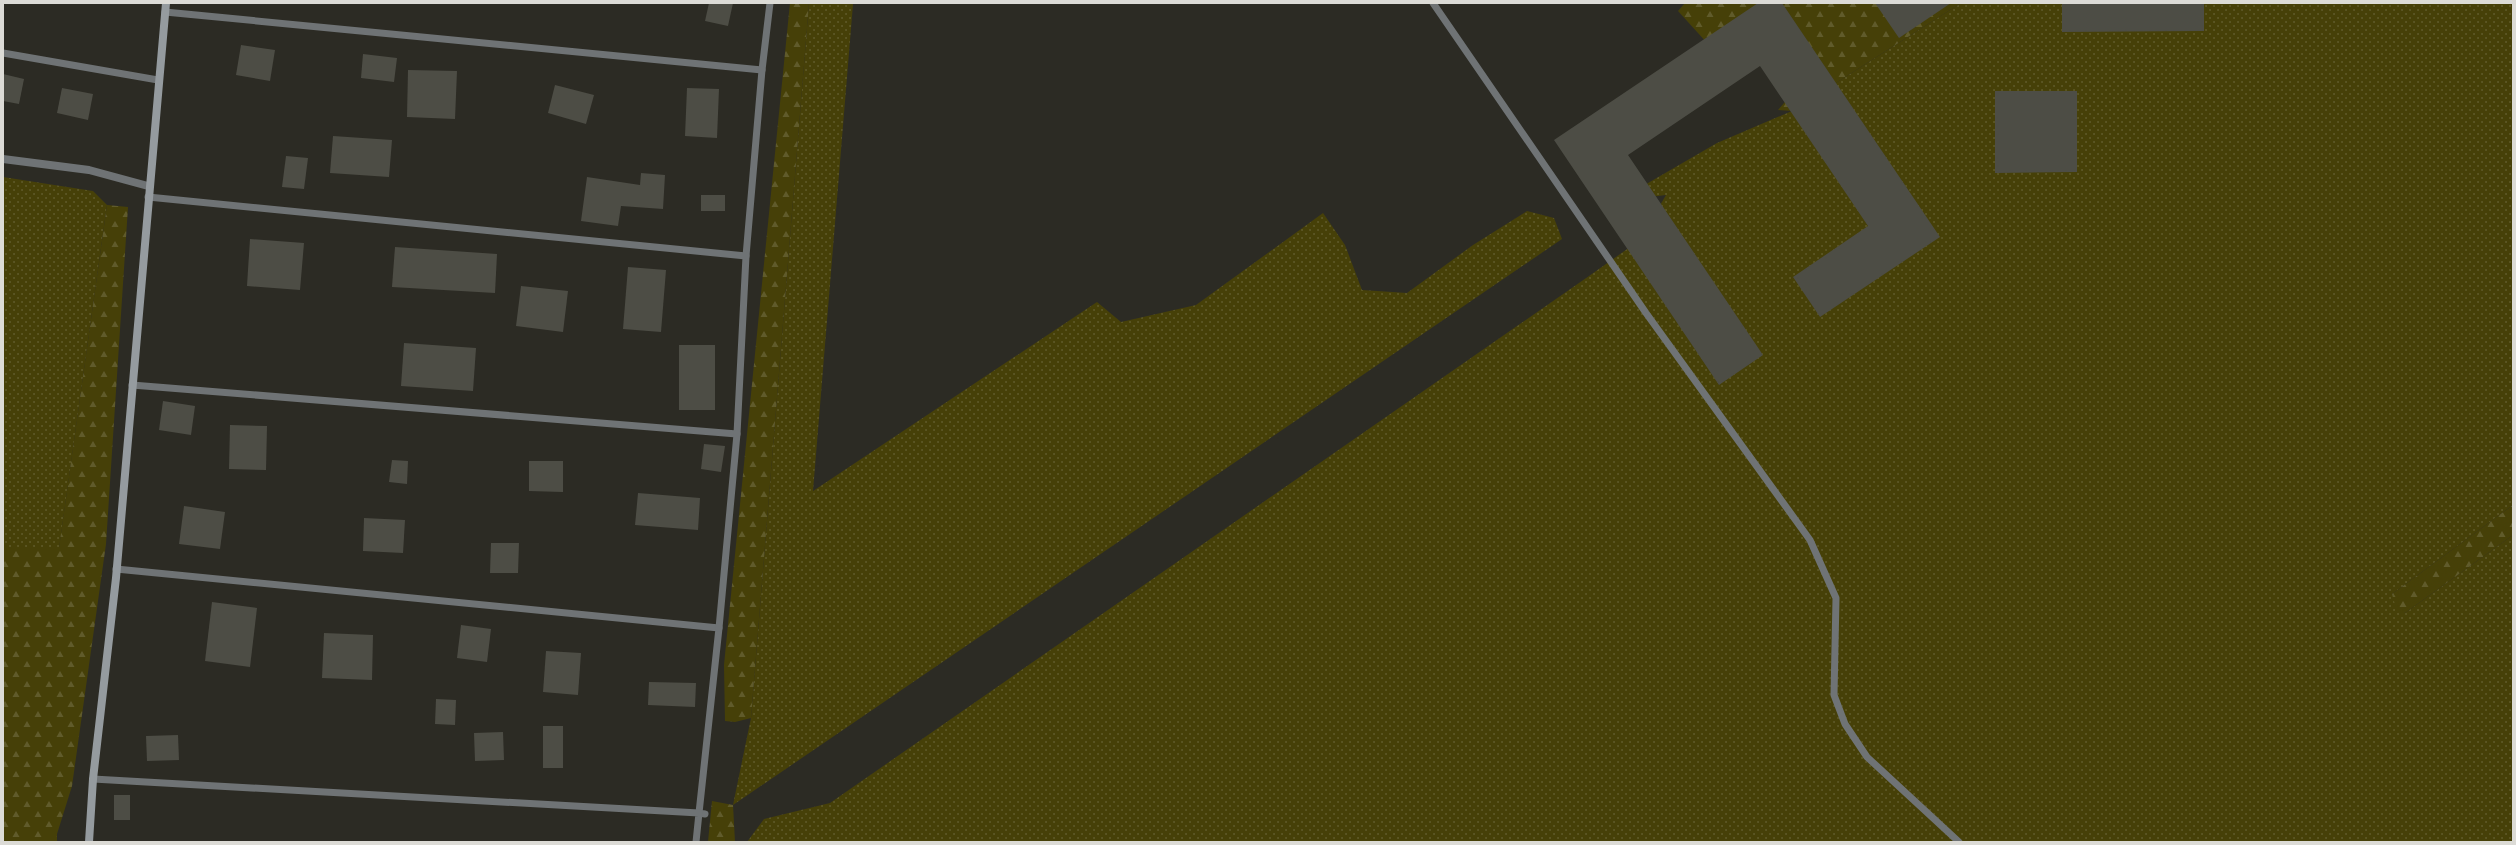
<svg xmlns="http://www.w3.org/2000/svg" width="2516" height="845" font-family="'Roboto Condensed',sans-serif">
  <defs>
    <pattern id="grass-dots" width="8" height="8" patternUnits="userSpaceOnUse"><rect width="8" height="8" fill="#464008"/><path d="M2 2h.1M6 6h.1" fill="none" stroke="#605b2b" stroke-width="1.8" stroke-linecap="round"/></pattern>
    <pattern id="forest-firs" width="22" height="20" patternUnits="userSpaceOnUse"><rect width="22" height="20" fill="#464008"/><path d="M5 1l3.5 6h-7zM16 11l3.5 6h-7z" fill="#605b2b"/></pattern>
  </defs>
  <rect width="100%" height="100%" fill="#2c2b24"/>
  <g fill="url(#grass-dots)">
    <polygon points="809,3 853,4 813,491 1097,302 1121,322 1196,305 1323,213 1345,245 1362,290 1407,293 1473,245 1527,211 1554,218 1562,239 733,805 751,718"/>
    <polygon points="1961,3 2513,3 2513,505 2392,594 2405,613 2513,535 2513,842 747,842 764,819 830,803 1589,276 1640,240 1666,195 1617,201 1717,143 1792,111"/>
    <polygon points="3,177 93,191 107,205 59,549 3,548"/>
  </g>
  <g fill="url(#forest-firs)">
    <polygon points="790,3 809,3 751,718 735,722 725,721 724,665"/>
    <polygon points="1685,3 1961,3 1792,111 1778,110 1797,88 1797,35 1718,55 1678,11"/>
    <polygon points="107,205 128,207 106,544 72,786 57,834 57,842 3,842 3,548 59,548"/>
    <polygon points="2513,505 2513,535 2405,613 2396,608 2392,594"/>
    <polygon points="712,801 733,805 735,842 708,842"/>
  </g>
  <g fill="#4d4d45">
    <polygon points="709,3 733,3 728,26 705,21"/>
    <polygon points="1758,3 1782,3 1940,237 1820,317 1793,277 1868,226 1760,66 1628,155 1763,355 1719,385 1554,140"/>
    <polygon points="1875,3 1951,3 1899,38"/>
    <polygon points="2062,3 2204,3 2204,31 2062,32"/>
    <polygon points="241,45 275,50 270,81 236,75"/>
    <polygon points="363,54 397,58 394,82 361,78"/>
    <polygon points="408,70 457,71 455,119 407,117"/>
    <polygon points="3,74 24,79 19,104 3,101"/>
    <polygon points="555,85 594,95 586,124 548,113"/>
    <polygon points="62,88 93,94 88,120 57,113"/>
    <polygon points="687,88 719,89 717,138 685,136"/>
    <polygon points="1995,91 2077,91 2077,172 1995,173"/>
    <polygon points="333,136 392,140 389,177 330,173"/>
    <polygon points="286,156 308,158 304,189 282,187"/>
    <polygon points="641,173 665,175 663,209 621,206 618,226 581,221 587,177 640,185"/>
    <rect x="701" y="195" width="24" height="16"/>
    <polygon points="250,239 304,243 300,290 247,286"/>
    <polygon points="395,247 497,254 495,293 392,287"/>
    <polygon points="628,267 666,270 661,332 623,329"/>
    <polygon points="521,286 568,291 563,332 516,326"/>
    <polygon points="404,343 476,348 473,391 401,386"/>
    <rect x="679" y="345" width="36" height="65"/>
    <polygon points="163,401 195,406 191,435 159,430"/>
    <polygon points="230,425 267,426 266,470 229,469"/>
    <polygon points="704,444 725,446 721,472 701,469"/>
    <polygon points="392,460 408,461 407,484 389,482"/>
    <polygon points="529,461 563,461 563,492 529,491"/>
    <polygon points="638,493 700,498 698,530 635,525"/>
    <polygon points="184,506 225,512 220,549 179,544"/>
    <polygon points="364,518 405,520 403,553 363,551"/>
    <polygon points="491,543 519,543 518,573 490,573"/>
    <polygon points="212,602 257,608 250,667 205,661"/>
    <polygon points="461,625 491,629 487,662 457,658"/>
    <polygon points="324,633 373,635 372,680 322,678"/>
    <polygon points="546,651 581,653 578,695 543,692"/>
    <polygon points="649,682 696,683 695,707 648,705"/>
    <polygon points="436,699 456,700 455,725 435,724"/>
    <rect x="543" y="726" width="20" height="42"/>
    <polygon points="503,732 504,760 475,761 474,733"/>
    <polygon points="178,735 179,760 147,761 146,736"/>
    <rect x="114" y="795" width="16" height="25"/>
  </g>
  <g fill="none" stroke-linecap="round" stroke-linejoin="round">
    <g stroke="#6f7375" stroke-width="7">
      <polyline points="1433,3 1646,313 1810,540 1836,598 1834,695 1845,724 1867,757 1959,842"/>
      <polyline points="165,12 762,70 770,3"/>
      <polyline points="3,53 158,80"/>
      <polyline points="746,256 762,70"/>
      <polyline points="132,385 737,434 746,256 148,197"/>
      <polyline points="116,569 719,628 699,813 705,814"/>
      <polyline points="719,628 737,434"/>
      <polyline points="93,779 699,813 696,842"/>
    </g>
    <polyline stroke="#6f7375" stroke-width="8" points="3,159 89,170 148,186"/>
    <polyline stroke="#959b9f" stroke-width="8" points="89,842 93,779 116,578 166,3"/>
  </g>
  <rect width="2516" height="845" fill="none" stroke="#dcdbd6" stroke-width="8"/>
</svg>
